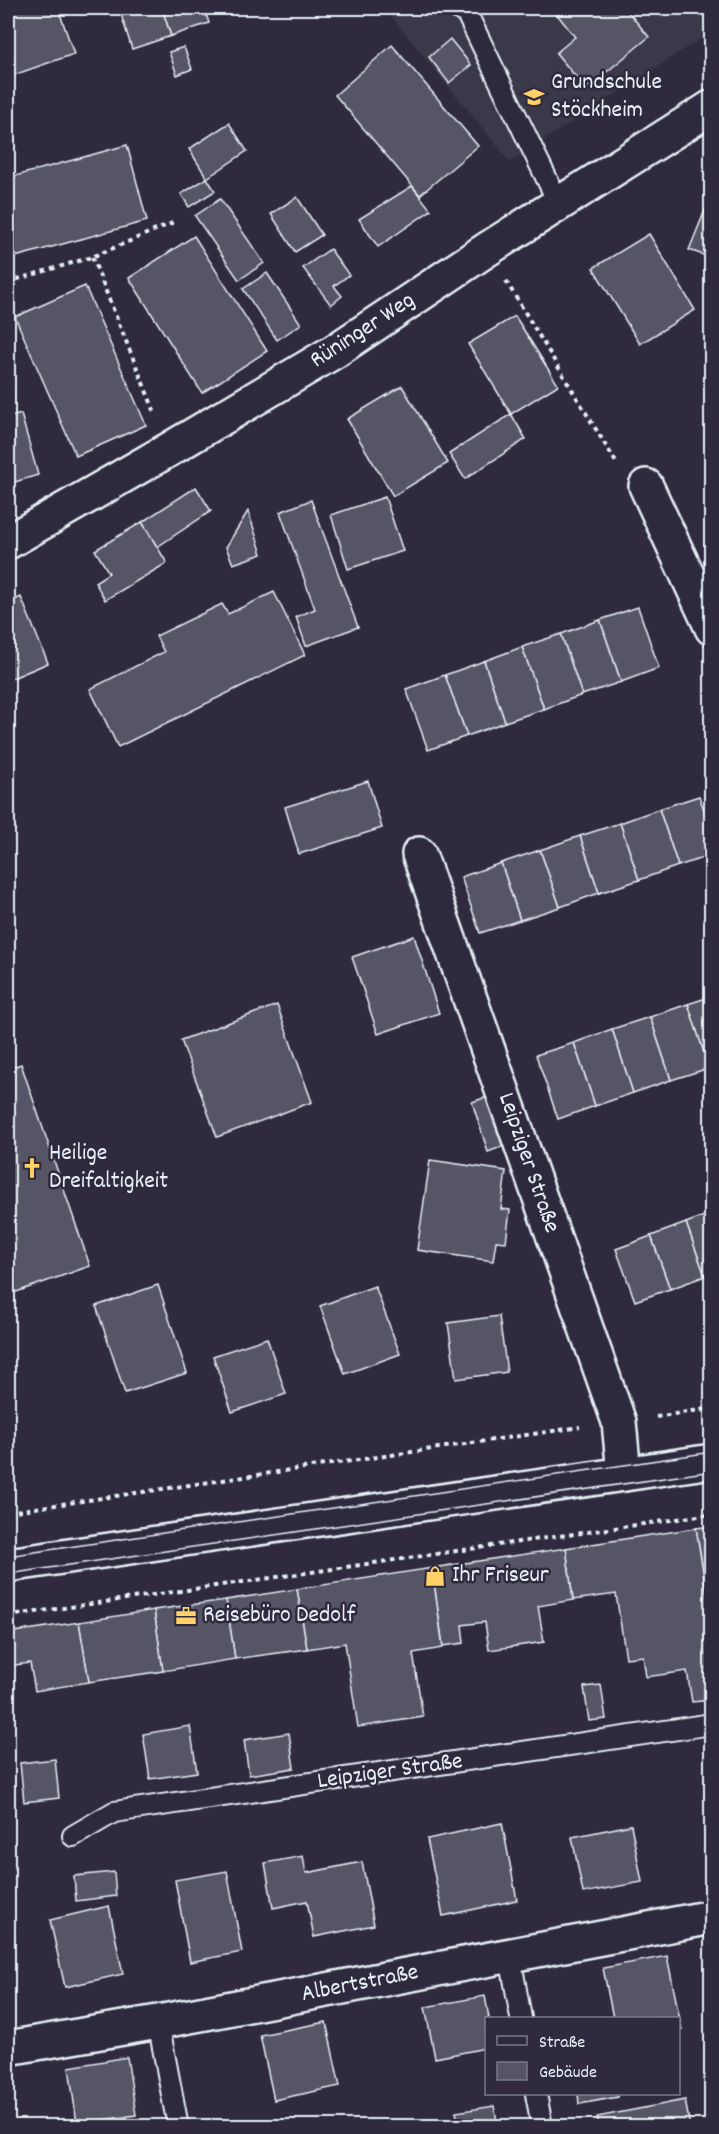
<svg xmlns="http://www.w3.org/2000/svg" width="719" height="2134" font-family="Dekko,sans-serif">
  <rect width="100%" height="100%" fill="#2f2a3d"/>
  <filter id="ink" filterUnits="userSpaceOnUse"><feTurbulence type="fractalNoise" baseFrequency=".0167" numOctaves="2"/><feDisplacementMap in="SourceGraphic" scale="12" xChannelSelector="R" yChannelSelector="G"/><feConvolveMatrix kernelMatrix="1 2 1 2 8 2 1 2 1" color-interpolation-filters="sRGB"/></filter>
  <g filter="url(#ink)">
    <polygon fill="#3b3749" points="384,8 711,8 711,32 510,162"/>
    <g fill="#575565" stroke="#e8f1f8" stroke-width="1.5">
      <polygon points="8,8 58,8 74,54 8,77"/>
      <polygon points="119,8 162,8 171,36 132,49"/>
      <polygon points="162,8 204,8 209,23 171,36"/>
      <polygon points="552,8 625,8 649,37 586,89 556,53 575,37"/>
      <polygon points="450,39 471,65 449,83 429,57"/>
      <polygon points="392,45 478,146 420,195 335,95"/>
      <polygon points="184,47 192,69 177,75 169,52"/>
      <polygon points="229,123 247,151 207,178 189,149"/>
      <polygon points="127,145 147,221 8,259 8,178"/>
      <polygon points="207,178 215,191 189,207 181,194"/>
      <polygon points="412,186 431,210 378,247 359,219"/>
      <polygon points="712,193 712,258 689,250"/>
      <polygon points="297,197 322,235 295,252 271,214"/>
      <polygon points="220,199 264,263 239,280 195,216"/>
      <polygon points="649,234 695,310 640,344 593,268"/>
      <polygon points="194,236 267,351 202,393 129,278"/>
      <polygon points="330,249 349,275 334,286 342,296 331,305 303,268"/>
      <polygon points="267,273 301,324 277,340 243,289"/>
      <polygon points="85,286 146,425 76,456 15,317"/>
      <polygon points="515,316 558,385 511,414 468,344"/>
      <polygon points="8,372 14,396 8,398"/>
      <polygon points="402,386 448,463 393,496 347,419"/>
      <polygon points="21,414 38,475 8,484 8,418"/>
      <polygon points="511,414 526,439 465,479 449,454"/>
      <polygon points="196,487 211,511 157,547 142,522"/>
      <polygon points="385,497 403,551 348,569 331,515"/>
      <polygon points="311,500 358,627 306,646 296,617 315,609 280,512"/>
      <polygon points="248,511 262,554 233,564 226,547"/>
      <polygon points="142,522 167,563 105,600 95,582 109,573 95,550"/>
      <polygon points="274,592 305,655 118,747 90,689 164,652 156,636 222,604 228,614"/>
      <polygon points="21,597 48,663 8,680 8,603"/>
      <polygon points="638,607 659,668 621,682 600,620"/>
      <polygon points="600,620 621,682 582,695 561,634"/>
      <polygon points="561,634 582,695 544,709 522,647"/>
      <polygon points="522,647 544,709 505,722 484,661"/>
      <polygon points="484,661 505,722 467,736 445,675"/>
      <polygon points="445,675 467,736 428,750 406,689"/>
      <polygon points="368,781 382,828 299,854 285,807"/>
      <polygon points="699,796 712,832 712,855 678,866 659,809"/>
      <polygon points="659,809 678,866 639,880 620,823"/>
      <polygon points="620,823 639,880 599,893 580,836"/>
      <polygon points="580,836 599,893 560,907 540,850"/>
      <polygon points="540,850 560,907 520,920 501,863"/>
      <polygon points="501,863 520,920 480,933 461,877"/>
      <polygon points="414,936 439,1013 378,1034 352,957"/>
      <polygon points="712,996 712,1067 709,1068 688,1004"/>
      <polygon points="688,1004 709,1068 671,1080 650,1017"/>
      <polygon points="277,1005 312,1102 217,1137 181,1040"/>
      <polygon points="650,1017 671,1080 633,1093 612,1029"/>
      <polygon points="612,1029 633,1093 595,1106 574,1043"/>
      <polygon points="574,1043 595,1106 558,1119 536,1055"/>
      <polygon points="21,1064 90,1266 8,1295 8,1069"/>
      <polygon points="493,1095 509,1144 488,1152 472,1102"/>
      <polygon points="430,1160 506,1171 501,1209 510,1210 506,1242 496,1241 493,1261 417,1250"/>
      <polygon points="712,1213 712,1273 705,1276 686,1223"/>
      <polygon points="686,1223 705,1276 670,1289 651,1236"/>
      <polygon points="651,1236 670,1289 635,1301 616,1249"/>
      <polygon points="158,1285 187,1373 125,1393 96,1306"/>
      <polygon points="375,1286 400,1354 345,1374 320,1306"/>
      <polygon points="499,1316 507,1372 456,1379 448,1323"/>
      <polygon points="267,1338 286,1394 232,1412 213,1356"/>
      <polygon points="712,1526 712,1587 706,1588 696,1528"/>
      <polygon points="696,1528 712,1627 712,1700 692,1702 687,1671 646,1677 643,1656 626,1658 616,1594 573,1600 566,1548"/>
      <polygon points="566,1548 573,1600 538,1606 544,1642 489,1650 485,1622 462,1625 464,1643 443,1646 432,1568"/>
      <polygon points="432,1568 443,1648 413,1653 423,1717 358,1727 345,1643 307,1649 297,1589"/>
      <polygon points="297,1589 307,1649 235,1659 226,1600"/>
      <polygon points="226,1600 235,1659 163,1671 154,1610"/>
      <polygon points="154,1610 163,1671 89,1682 79,1622"/>
      <polygon points="79,1622 89,1682 35,1691 30,1663 8,1666 8,1633"/>
      <polygon points="601,1685 606,1719 589,1721 584,1687"/>
      <polygon points="190,1726 197,1772 150,1779 143,1734"/>
      <polygon points="289,1733 294,1768 249,1775 244,1740"/>
      <polygon points="55,1759 59,1798 24,1802 20,1763"/>
      <polygon points="502,1823 517,1900 443,1916 427,1839"/>
      <polygon points="631,1825 642,1882 583,1893 572,1837"/>
      <polygon points="303,1856 306,1873 362,1862 374,1925 314,1937 307,1901 273,1908 265,1863"/>
      <polygon points="227,1871 242,1952 190,1962 175,1880"/>
      <polygon points="114,1872 116,1896 76,1901 74,1876"/>
      <polygon points="109,1906 123,1974 65,1987 50,1920"/>
      <polygon points="667,1956 682,2030 678,2030 678,2018 613,2018 603,1968"/>
      <polygon points="485,1996 489,2018 486,2018 486,2048 435,2058 425,2007"/>
      <polygon points="326,2022 340,2086 274,2100 260,2035"/>
      <polygon points="127,2057 136,2115 77,2124 69,2067"/>
      <polygon points="578,2094 618,2094 618,2097 579,2104"/>
      <polygon points="685,2100 690,2126 599,2126 597,2117"/>
      <polygon points="494,2106 498,2126 459,2126 456,2112"/>
    </g>
    <g fill="none" stroke-linecap="round" stroke-linejoin="round">
      <g stroke="#e8f1f8" stroke-width="24">
        <g id="service">
          <polyline points="457,8 467,14 559,204"/>
          <polyline points="73,1836 114,1812 712,1724"/>
          <polyline points="510,1956 521,2018"/>
          <polyline points="158,2022 178,2126"/>
          <polyline points="536,2094 542,2126"/>
        </g>
      </g>
      <g stroke="#e8f1f8" stroke-width="38">
        <g id="minor">
          <polyline points="646,486 712,628"/>
          <polyline points="8,542 170,449 335,351 486,250 712,107"/>
          <polyline points="419,854 619,1422 624,1474"/>
          <polyline points="8,2048 158,2022 712,1917"/>
        </g>
      </g>
      <g stroke="#e8f1f8" stroke-width="38">
        <polyline id="tertiary" points="8,1565 712,1461"/>
      </g>
      <g stroke="#e8f1f8" stroke-width="4" stroke-dasharray="4.5 4.5" stroke-linecap="butt">
        <polyline points="92,257 156,415"/>
        <polyline points="506,281 617,464"/>
        <polyline points="8,282 92,257 177,221"/>
        <polyline points="656,1417 712,1408"/>
        <polyline points="8,1512 580,1427"/>
        <polyline points="8,1616 712,1514"/>
      </g>
      <use href="#service" stroke="#2f2a3d" stroke-width="20"/>
      <use href="#minor" stroke="#2f2a3d" stroke-width="33"/>
      <use href="#tertiary" stroke="#2f2a3d" stroke-width="33"/>
      <g stroke="#e8f1f8" stroke-width="1.5">
        <polyline points="8,1556 712,1452"/>
        <polyline points="8,1574 712,1471"/>
      </g>
    </g>
  </g>
  <defs>
    <g id="school-bare" transform="scale(1.62)"><path d="M0-5L7-2L0 1L-7-2ZM-4 1L0 2.5L4 1V4Q0 6-4 4Z" fill="#ffd166" stroke="#2f2a3d" stroke-width="2.5" paint-order="stroke"/></g>
    <g id="church-bare" transform="scale(1.62)"><path d="M-1.2-6h2.4v3.5h3.3v2.4h-3.3V6h-2.4V-.1h-3.3v-2.4h3.3Z" fill="#ffd166" stroke="#2f2a3d" stroke-width="2.5" paint-order="stroke"/></g>
    <g id="shop-bare" transform="scale(1.62)"><path d="M-5-2.5h2.3a2.7 3.5 0 0 1 5.4 0H5L5.5 6h-11ZM-1.5-2.5h3a1.5 2.3 0 0 0-3 0Z" fill="#ffd166" stroke="#2f2a3d" stroke-width="2.5" paint-order="stroke"/></g>
    <g id="office-bare" transform="scale(1.62)"><path d="M-6-3h4V-5.5h4V-3h4V5H-6ZM-1-4.5V-3h2v-1.5ZM-6 0V1H6V0Z" fill="#ffd166" stroke="#2f2a3d" stroke-width="2.5" paint-order="stroke"/></g>
  </defs>
  <g fill-rule="evenodd">
    <use href="#school-bare" x="534" y="97"/>
    <use href="#church-bare" x="32" y="1168"/>
    <use href="#shop-bare" x="435" y="1576"/>
    <use href="#office-bare" x="186" y="1616"/>
  </g>
  <g text-anchor="middle" dominant-baseline="central" stroke-width="5" stroke-linejoin="round" paint-order="stroke">
    <g font-size="24" fill="#e8f1f8" stroke="#2f2a3d" text-anchor="start">
      <text x="551" y="83">Grundschule<tspan x="551" dy="28">Stöckheim</tspan></text>
      <text x="49" y="1154">Heilige<tspan x="49" dy="28">Dreifaltigkeit</tspan></text>
      <text x="452" y="1576">Ihr Friseur</text>
      <text x="203" y="1616">Reisebüro Dedolf</text>
    </g>
    <g font-size="24" fill="#e8f1f8" stroke="#2f2a3d">
      <text transform="translate(363 331) rotate(-33)">Rüninger Weg</text>
      <text transform="translate(528 1163) rotate(71)">Leipziger Straße</text>
      <text transform="translate(390 1772) rotate(-8)">Leipziger Straße</text>
      <text transform="translate(360 1984) rotate(-11)">Albertstraße</text>
    </g>
  </g>
  <rect width="719" height="2134" fill="none" stroke="#2f2a3d" stroke-width="30"/>
  <rect x="15" y="15" width="689" height="2104" fill="none" stroke="#e8f1f8" stroke-width="2" filter="url(#ink)"/>
  <rect x="485" y="2017" width="195" height="78" fill="#2f2a3d" stroke="#797a88" stroke-width="1.5"/>
  <rect x="497" y="2036" width="30" height="9" fill="#2f2a3d" stroke="#797a88" stroke-width="1.5"/>
  <text x="539" y="2047" font-size="18" fill="#e8f1f8">Straße</text>
  <rect x="497" y="2062" width="30" height="18" fill="#575565" stroke="#797a88" stroke-width="1.5"/>
  <text x="539" y="2077" font-size="18" fill="#e8f1f8">Gebäude</text>
</svg>
